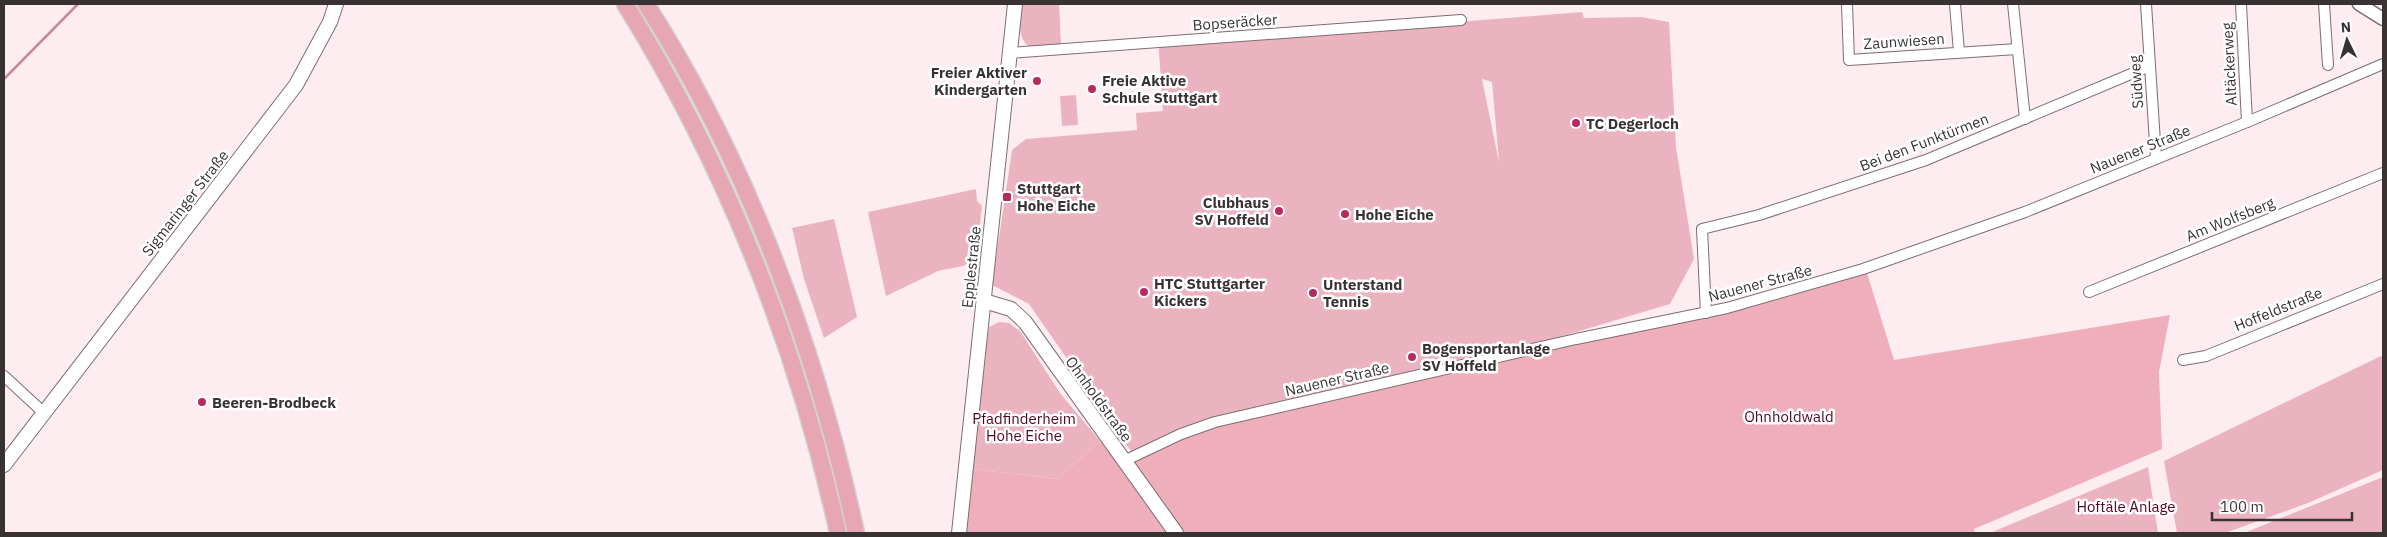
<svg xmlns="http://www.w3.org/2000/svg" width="2387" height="537" font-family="'IBM Plex Sans',sans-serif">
  <rect width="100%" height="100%" fill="#feedf0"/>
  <g fill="#ebb3bf" fill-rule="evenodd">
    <path d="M1022 4H1059L1061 45 1030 47C1016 38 1020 18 1022 4Z"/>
    <path d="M1582 12 1584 18 1641 17 1669 22 1676 147 1694 259 1670 304 1536 344 1325 393 1131 451 1029 304 992 285 1012 150 1026 139 1137 130 1136 113 1163 111 1158 38 1470 21ZM1482 79 1492 82 1499 162Z"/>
    <polygon points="1076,95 1078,125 1062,126 1060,96"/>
    <polygon points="976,189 977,201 982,206 976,260 963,266 938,271 886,296 868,212"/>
    <polygon points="834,219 857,317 824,338 804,279 792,228"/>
    <polygon points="999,322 1009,323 1020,331 1060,393 1100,441 1057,479 971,469 989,327"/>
    <polygon points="2383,355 2383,470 2308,503 2225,533 2177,533 2164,461"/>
    <polygon points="2148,467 2158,533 1990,533"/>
    <polygon points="2383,477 2383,533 2244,533"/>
  </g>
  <polygon fill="#efaebc" points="1867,273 1894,360 2170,315 2159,372 2162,449 1974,529 1975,533 964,533 971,469 1057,479 1100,441 1121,465 1192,432 1227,422 1710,315"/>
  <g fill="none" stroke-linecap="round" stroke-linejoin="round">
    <polyline stroke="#c78997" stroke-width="2.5" points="4,79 78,4"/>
    <g stroke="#7c6e70" stroke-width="12">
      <g id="minor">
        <polyline points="1847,4 1849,60 2017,49"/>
        <polyline points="1955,4 1959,52"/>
        <polyline points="2013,4 2025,119"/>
        <polyline points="2146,4 2156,158"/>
        <polyline points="2241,4 2247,122"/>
        <polyline points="2324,4 2328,65"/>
        <polyline points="1010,53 1461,20"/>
        <polyline points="2089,292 2383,173"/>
        <polyline points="1706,313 1702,229 1759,215 1926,160 2150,66"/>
        <polyline points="2183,360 2206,356 2383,284"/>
        <polyline points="4,376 44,413"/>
        <polyline points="1124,461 1181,434 1215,422 1576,339 1727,308 1863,269 2025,212 2247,122 2383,64"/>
      </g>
    </g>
    <g stroke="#7c6e70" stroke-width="15">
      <polyline id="tertiary" points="2359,4 2383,19"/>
    </g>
    <g stroke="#7c6e70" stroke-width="16">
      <g id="secondary">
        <polyline points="984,301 1011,309 1025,322 1176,533"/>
        <polyline points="4,465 296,85 330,22 336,4"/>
        <polyline points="959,533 1015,4"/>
      </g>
    </g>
    <g stroke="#d3d2d2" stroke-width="19">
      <g id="trunk">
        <path d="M625 4C726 167 797 346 838 533"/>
        <path d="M646 4C747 161 817 351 856 533"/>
      </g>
    </g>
    <use href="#minor" stroke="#fff" stroke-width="10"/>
    <use href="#tertiary" stroke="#fff" stroke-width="12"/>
    <use href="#secondary" stroke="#fff" stroke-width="14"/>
    <use href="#trunk" stroke="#e6a6b4" stroke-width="16"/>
  </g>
  <g fill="#b82a5e" stroke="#fff" stroke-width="2">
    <circle cx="1037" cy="81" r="5"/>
    <circle cx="1092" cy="89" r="5"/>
    <circle cx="1576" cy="123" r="5"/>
    <rect x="1002" y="192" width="10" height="10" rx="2.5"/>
    <circle cx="1279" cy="211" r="5"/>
    <circle cx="1345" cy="214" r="5"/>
    <circle cx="1144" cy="292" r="5"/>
    <circle cx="1313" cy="293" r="5"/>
    <circle cx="1412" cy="357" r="5"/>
    <circle cx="202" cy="402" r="5"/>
  </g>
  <g text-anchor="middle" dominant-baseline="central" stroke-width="5" stroke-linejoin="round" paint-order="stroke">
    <g font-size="15" fill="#383233" stroke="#fff">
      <text transform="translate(1235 22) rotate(-4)">Bopseräcker</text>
      <text transform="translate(1904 41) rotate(-4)">Zaunwiesen</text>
      <text transform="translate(2229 64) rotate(-93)">Altäckerweg</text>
      <text transform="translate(2136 82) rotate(-94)">Südweg</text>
      <text transform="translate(1924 142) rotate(-21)">Bei den Funktürmen</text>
      <text transform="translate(2140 149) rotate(-22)">Nauener Straße</text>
      <text transform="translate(185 203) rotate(-52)">Sigmaringer Straße</text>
      <text transform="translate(2230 219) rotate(-22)">Am Wolfsberg</text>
      <text transform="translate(971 267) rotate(-84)">Epplestraße</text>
      <text transform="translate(1760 283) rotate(-15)">Nauener Straße</text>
      <text transform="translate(2278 309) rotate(-22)">Hoffeldstraße</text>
      <text transform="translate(1337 379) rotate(-13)">Nauener Straße</text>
      <text transform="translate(1099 399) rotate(54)">Ohnholdstraße</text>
    </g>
    <g font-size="15" font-weight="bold" fill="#383233" stroke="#fff" text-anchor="start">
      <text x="1027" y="72" text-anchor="end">Freier Aktiver<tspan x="1027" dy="17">Kindergarten</tspan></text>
      <text x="1102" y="80">Freie Aktive<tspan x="1102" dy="17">Schule Stuttgart</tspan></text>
      <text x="1586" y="123">TC Degerloch</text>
      <text x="1017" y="188">Stuttgart<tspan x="1017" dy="17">Hohe Eiche</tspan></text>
      <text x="1269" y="202" text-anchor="end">Clubhaus<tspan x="1269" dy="17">SV Hoffeld</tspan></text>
      <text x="1355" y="214">Hohe Eiche</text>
      <text x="1154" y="283">HTC Stuttgarter<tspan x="1154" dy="17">Kickers</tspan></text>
      <text x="1323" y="284">Unterstand<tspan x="1323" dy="17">Tennis</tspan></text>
      <text x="1422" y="348">Bogensportanlage<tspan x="1422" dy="17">SV Hoffeld</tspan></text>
      <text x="212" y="402">Beeren-Brodbeck</text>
    </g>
    <g font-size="15" fill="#510523" stroke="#fff">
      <text x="1789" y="416">Ohnholdwald</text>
      <text x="1024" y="418">Pfadfinderheim<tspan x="1024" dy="17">Hohe Eiche</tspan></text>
      <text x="2126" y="506">Hoftäle Anlage</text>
    </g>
  </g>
  <rect width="2387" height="537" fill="none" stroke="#383233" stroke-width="10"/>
  <g transform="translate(2347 40) rotate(355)" stroke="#ffffff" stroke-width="4" paint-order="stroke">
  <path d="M0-4L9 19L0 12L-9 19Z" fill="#383233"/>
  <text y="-8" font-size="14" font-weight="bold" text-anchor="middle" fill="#383233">N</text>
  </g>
  <path d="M2212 512v8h140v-8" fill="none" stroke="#383233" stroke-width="2.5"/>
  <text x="2220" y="512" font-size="15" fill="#383233" stroke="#ffffff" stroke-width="4" paint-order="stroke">100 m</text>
</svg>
